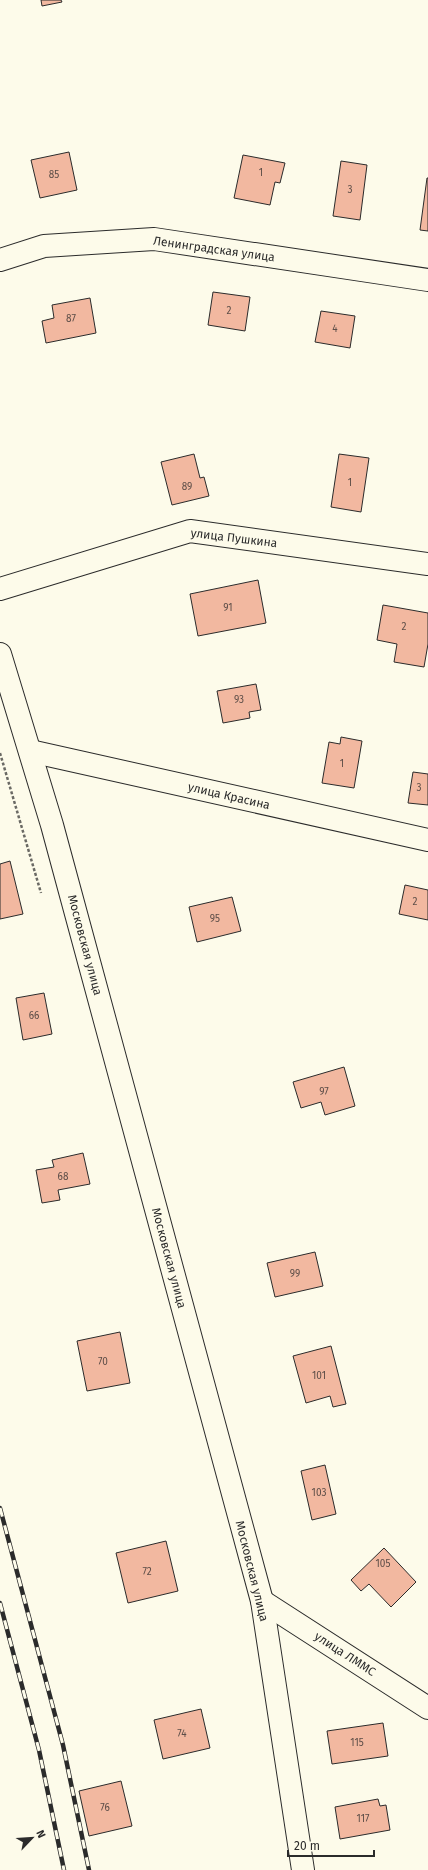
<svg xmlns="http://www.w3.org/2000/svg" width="428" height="1870" font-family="'Fira Sans',sans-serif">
  <rect width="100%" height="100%" fill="#fdfbea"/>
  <g fill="#f2b8a0" stroke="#2b2b2b">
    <polygon points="41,0 61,0 62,2 42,6"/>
    <polygon points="69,152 77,190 40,198 31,160"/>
    <polygon points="243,155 285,163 280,183 275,182 270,205 234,198"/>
    <polygon points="341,161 367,165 360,220 333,216"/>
    <polygon points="427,178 428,178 428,231 420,230"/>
    <polygon points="213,292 250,297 245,331 208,325"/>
    <polygon points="90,298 96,333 46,343 42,321 54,318 52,305"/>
    <polygon points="321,311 355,316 350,348 315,342"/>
    <polygon points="194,454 200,478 204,477 209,496 172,505 161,462"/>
    <polygon points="339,454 369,458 361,512 331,507"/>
    <polygon points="258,580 266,623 198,636 190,594"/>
    <polygon points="383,605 428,613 428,644 424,667 394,662 397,644 377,640"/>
    <polygon points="256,684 261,710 249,712 250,718 223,723 217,691"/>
    <polygon points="341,737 362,741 354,788 322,783 329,742 340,744"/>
    <polygon points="413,772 428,774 428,805 408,803"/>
    <polygon points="10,861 23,914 0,919 0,864"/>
    <polygon points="405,885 428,890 428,920 399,914"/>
    <polygon points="232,897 241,931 197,942 189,907"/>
    <polygon points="44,993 52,1034 23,1040 16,998"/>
    <polygon points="344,1067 355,1106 325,1115 321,1102 301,1108 293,1082"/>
    <polygon points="83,1153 90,1184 58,1190 60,1200 42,1203 36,1170 54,1167 52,1160"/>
    <polygon points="315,1252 323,1286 275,1297 267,1263"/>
    <polygon points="120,1332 130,1383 87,1391 77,1341"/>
    <polygon points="331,1346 346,1404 333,1407 330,1396 306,1403 293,1356"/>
    <polygon points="325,1465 336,1514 312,1520 301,1471"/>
    <polygon points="166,1541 178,1591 128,1603 116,1553"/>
    <polygon points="384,1548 416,1582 391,1607 369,1584 361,1591 351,1580"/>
    <polygon points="201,1709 210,1748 163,1759 154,1720"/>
    <polygon points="383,1723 388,1756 332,1764 327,1731"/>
    <polygon points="121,1781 132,1826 89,1836 79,1791"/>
    <polygon points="378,1799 380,1806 386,1805 390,1830 340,1839 335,1807"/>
  </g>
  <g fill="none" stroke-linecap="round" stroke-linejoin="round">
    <g stroke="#2b2b2b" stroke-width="24">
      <g id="minor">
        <polyline points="0,260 44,246 154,239 428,280"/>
        <polyline points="0,589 190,531 428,564"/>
        <polyline points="0,654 52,825 262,1601 303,1870"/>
        <polyline points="30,751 428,840"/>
        <polyline points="262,1601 428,1708"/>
      </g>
    </g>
    <polyline stroke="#6a6964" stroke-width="2.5" stroke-dasharray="3 2" stroke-linecap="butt" points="0,753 41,893"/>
    <use href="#minor" stroke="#fdfbea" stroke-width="22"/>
    <g stroke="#2b2b2b" stroke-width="4.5">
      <g id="rail">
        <polyline points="0,1508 63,1745 89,1870"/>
        <polyline points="0,1603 39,1750 64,1870"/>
      </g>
    </g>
    <use href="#rail" stroke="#fdfbea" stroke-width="3" stroke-dasharray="9" stroke-linecap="butt"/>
  </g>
  <g text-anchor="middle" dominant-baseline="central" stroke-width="3" stroke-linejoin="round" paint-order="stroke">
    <g font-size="10" fill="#5d4e48">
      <text x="261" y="173">1</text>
      <text x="54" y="175">85</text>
      <text x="350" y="190">3</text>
      <text x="229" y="311">2</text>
      <text x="71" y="319">87</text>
      <text x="335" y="329">4</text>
      <text x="350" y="483">1</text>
      <text x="187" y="487">89</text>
      <text x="228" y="608">91</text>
      <text x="404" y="627">2</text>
      <text x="239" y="700">93</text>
      <text x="342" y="764">1</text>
      <text x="419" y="788">3</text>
      <text x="415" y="902">2</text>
      <text x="215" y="919">95</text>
      <text x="34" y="1016">66</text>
      <text x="324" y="1092">97</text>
      <text x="63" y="1177">68</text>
      <text x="295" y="1274">99</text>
      <text x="103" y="1362">70</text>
      <text x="319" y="1376">101</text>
      <text x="319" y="1493">103</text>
      <text x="383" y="1564">105</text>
      <text x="147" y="1572">72</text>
      <text x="182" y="1734">74</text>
      <text x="357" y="1743">115</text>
      <text x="105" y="1808">76</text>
      <text x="363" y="1819">117</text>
    </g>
    <g font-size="12" fill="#2b2b2b" stroke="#fdfbea">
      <text transform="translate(214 249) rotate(8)">Ленинградская улица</text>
      <text transform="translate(234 538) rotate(7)">улица Пушкина</text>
      <text transform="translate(229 796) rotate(13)">улица Красина</text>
      <text transform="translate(85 945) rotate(75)">Московская улица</text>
      <text transform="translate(169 1258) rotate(75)">Московская улица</text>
      <text transform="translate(252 1571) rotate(76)">Московская улица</text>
      <text transform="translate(345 1654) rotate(33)">улица ЛММС</text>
    </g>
  </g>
  <g transform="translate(32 1838) rotate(65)" stroke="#fdfbea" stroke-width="3" paint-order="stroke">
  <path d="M0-3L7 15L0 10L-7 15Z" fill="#2b2b2b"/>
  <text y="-6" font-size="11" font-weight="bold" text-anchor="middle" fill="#2b2b2b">N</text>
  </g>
  <path d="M288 1850v6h86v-6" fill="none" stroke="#2b2b2b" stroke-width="2"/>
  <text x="294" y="1850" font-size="12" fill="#2b2b2b" stroke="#fdfbea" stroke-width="3" paint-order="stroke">20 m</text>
</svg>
